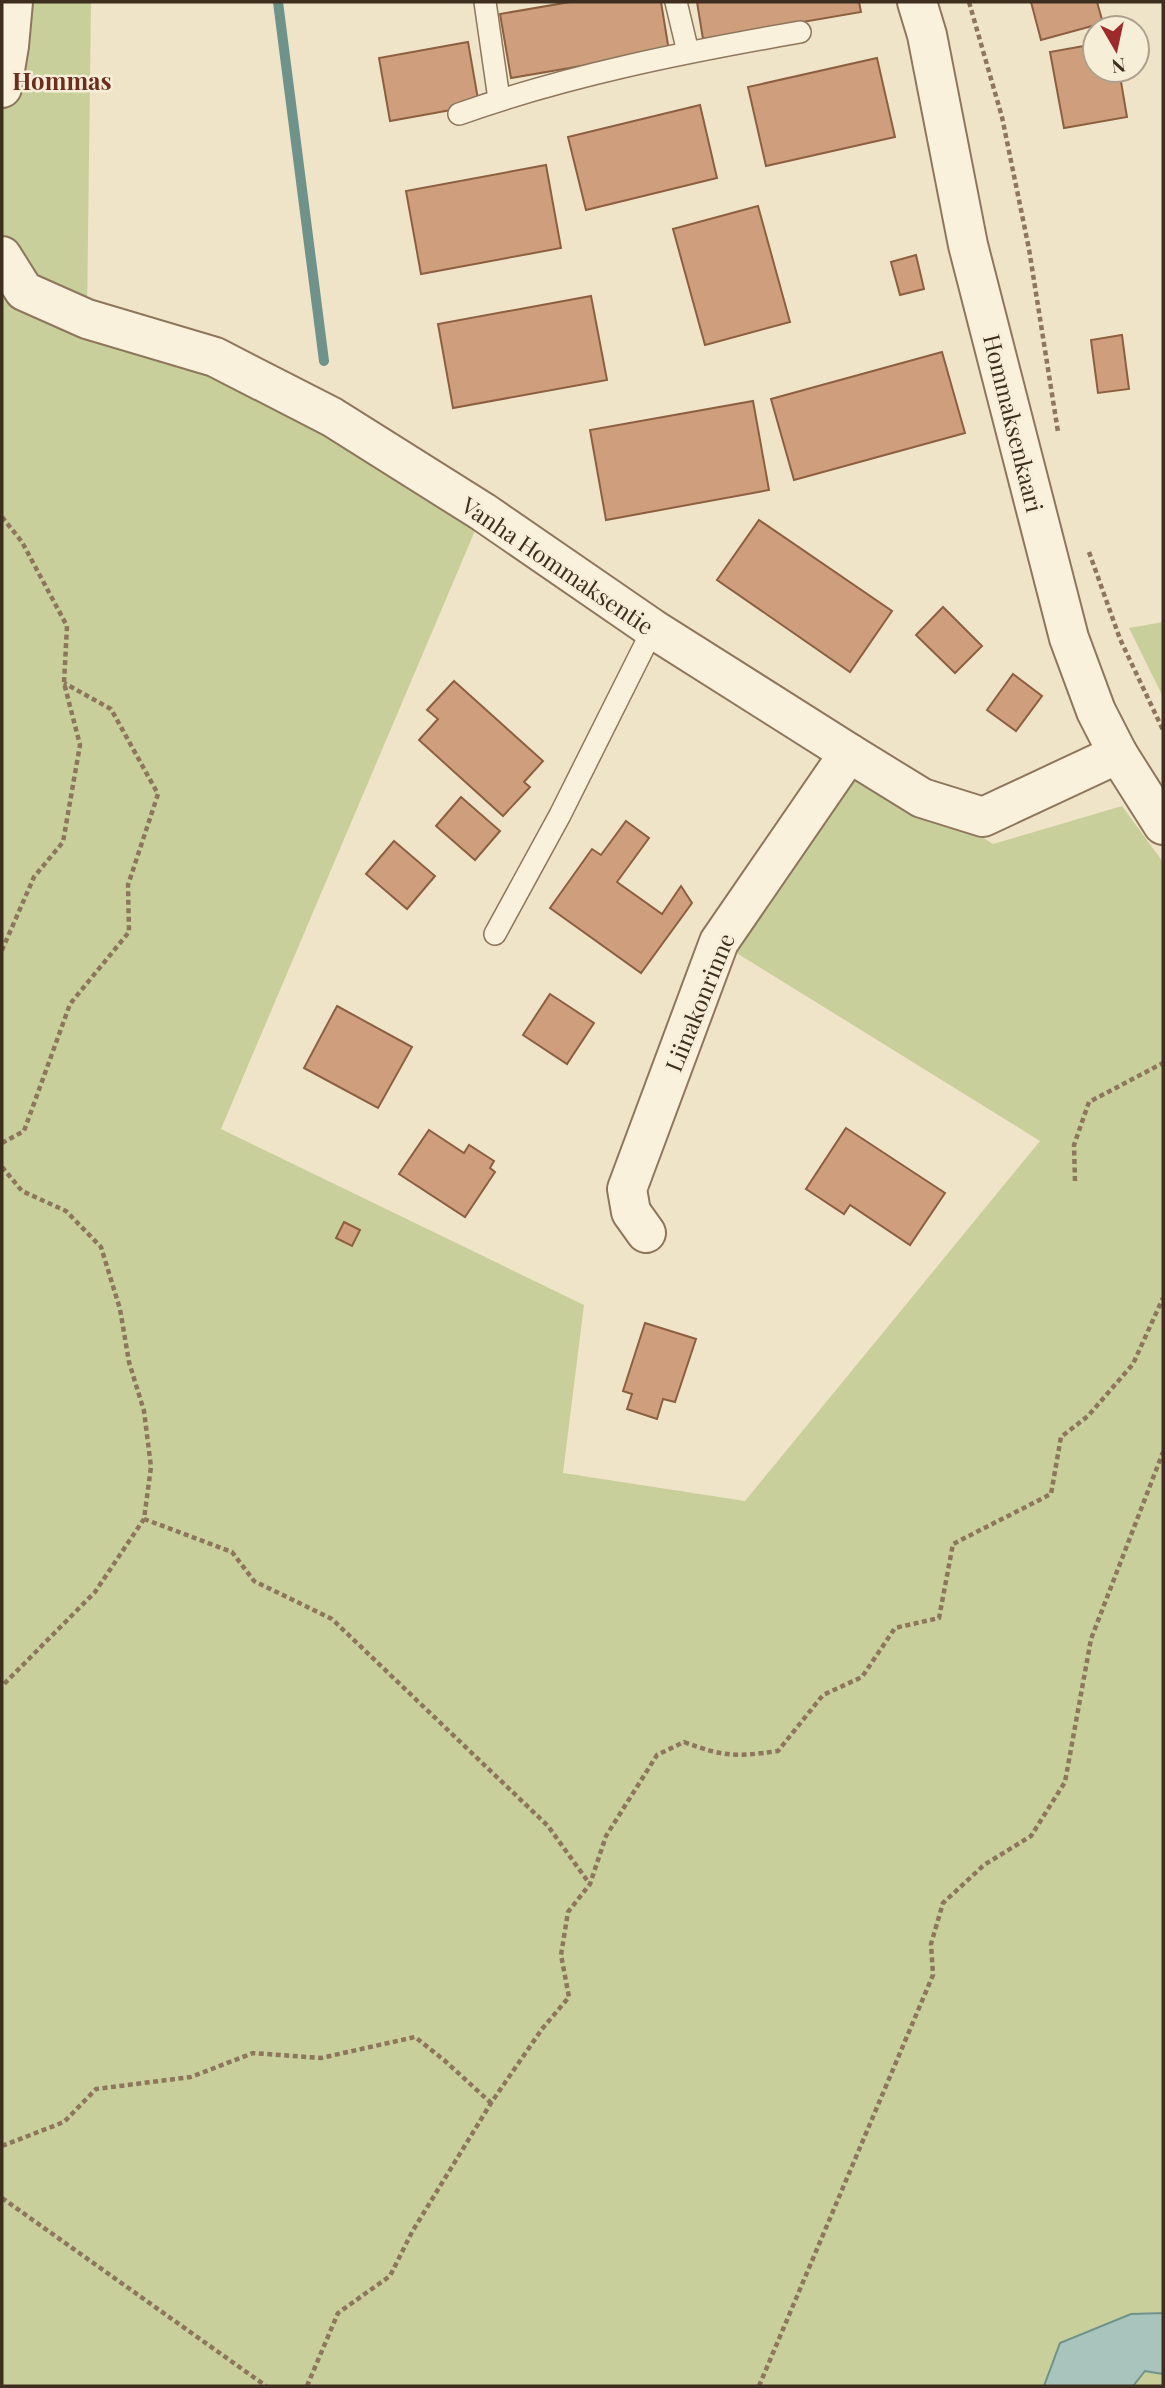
<svg xmlns="http://www.w3.org/2000/svg" width="1165" height="2388" font-family="'Playfair Display',serif">
  <rect width="100%" height="100%" fill="#f0e4c8"/>
  <g fill="#c9cf9b">
    <polygon points="13,2 91,2 87,319 215,357 483,512 221,1129 584,1305 563,1473 745,1501 1040,1141 719,942 849,753 993,844 1122,806 1163,862 1163,2312 1131,2314 1060,2343 1044,2386 2,2386 2,88"/>
    <polygon points="1163,622 1163,697 1129,628"/>
    <polygon points="1145,2371 1163,2374 1163,2386 1133,2386"/>
  </g>
  <polygon fill="#a9c4bc" stroke="#6f938a" stroke-width="2" points="1163,2313 1163,2374 1145,2371 1133,2386 1044,2386 1060,2343 1131,2314"/>
  <g fill="none" stroke-linecap="round" stroke-linejoin="round">
    <polyline stroke="#6f938a" stroke-width="10" points="278,2 324,361"/>
  </g>
  <g fill="#cf9f7d" stroke="#8d5f41" stroke-width="2">
    <polygon points="570,2 661,2 669,51 511,78 500,14"/>
    <polygon points="697,2 859,2 861,12 703,39"/>
    <polygon points="1031,2 1097,2 1103,23 1041,40"/>
    <polygon points="468,42 479,105 390,121 379,58"/>
    <polygon points="1095,44 1095,70 1119,70 1127,117 1064,128 1050,52"/>
    <polygon points="877,58 895,137 766,166 748,87"/>
    <polygon points="700,105 717,178 586,210 568,137"/>
    <polygon points="546,165 561,248 421,274 406,191"/>
    <polygon points="758,206 790,322 705,345 673,229"/>
    <polygon points="916,255 924,289 900,295 891,262"/>
    <polygon points="591,296 607,380 453,408 438,324"/>
    <polygon points="1122,335 1129,389 1098,393 1091,340"/>
    <polygon points="942,352 965,433 794,480 771,399"/>
    <polygon points="753,401 769,490 606,520 590,430"/>
    <polygon points="759,520 892,611 850,672 717,580"/>
    <polygon points="943,607 982,646 955,673 916,635"/>
    <polygon points="1013,674 1042,696 1016,731 987,710"/>
    <polygon points="454,681 543,761 524,782 530,787 503,816 419,740 438,719 427,710"/>
    <polygon points="461,797 500,831 475,860 436,826"/>
    <polygon points="626,821 649,838 617,882 662,914 681,886 692,903 641,973 550,908 592,849 601,855"/>
    <polygon points="394,841 435,876 407,909 366,874"/>
    <polygon points="550,994 594,1023 567,1064 523,1035"/>
    <polygon points="337,1006 412,1047 378,1108 304,1068"/>
    <polygon points="846,1128 945,1193 910,1245 850,1205 844,1214 806,1189"/>
    <polygon points="429,1130 464,1153 469,1145 494,1161 490,1168 495,1172 465,1217 399,1174"/>
    <polygon points="344,1222 360,1230 352,1246 336,1238"/>
    <polygon points="645,1323 696,1339 675,1402 663,1399 657,1419 627,1409 632,1394 623,1391"/>
  </g>
  <g fill="none" stroke-linecap="round" stroke-linejoin="round">
    <g stroke="#8d765c" stroke-width="24">
      <g id="service">
        <polyline points="485,2 499,99"/>
        <polyline points="676,2 688,52"/>
        <path d="M459 114C569 75 685 52 800 32"/>
        <polyline points="495,934 560,815 653,629"/>
      </g>
    </g>
    <g stroke="#8d765c" stroke-width="42">
      <g id="minor">
        <polyline points="917,2 927,35 968,245 1069,638 1096,711 1118,754 1163,825"/>
        <polyline points="2,88 9,46 13,2"/>
        <polyline points="2,256 24,291 87,319 215,357 332,417 483,512 653,629 849,753 922,798 983,817 1118,754"/>
        <polyline points="646,1233 631,1212 627,1189 719,942 849,753"/>
      </g>
    </g>
    <g stroke="#8d765c" stroke-width="4.5" stroke-dasharray="5 3.5" stroke-linecap="butt">
      <polyline points="969,2 1002,117 1029,249 1058,432"/>
      <polyline points="2,517 22,542 67,626 64,683 80,745 63,842 34,877 2,950"/>
      <polyline points="1089,552 1120,639 1163,730"/>
      <polyline points="2,1143 24,1131 70,1004 129,932 128,885 158,794 111,709 64,683"/>
      <polyline points="2,1167 22,1191 66,1211 101,1247 120,1309 129,1362 144,1411 151,1467 144,1519 95,1592 2,1686"/>
      <polyline points="1075,1181 1074,1145 1089,1102 1163,1063"/>
      <polyline points="144,1519 232,1552 254,1581 332,1619 548,1826 589,1883"/>
      <polyline points="2,2146 64,2122 96,2089 191,2077 253,2053 321,2058 415,2037 444,2060 491,2103"/>
      <polyline points="2,2198 266,2386"/>
      <path d="M307 2386 338 2313 390 2276 412 2232 491 2103 542 2029 569 1997 561 1955 568 1912 590 1884 606 1836 657 1755 684 1742C725 1757 735 1757 778 1751L823 1695 862 1677 895 1628 939 1618 953 1544 1051 1494 1061 1437 1088 1416 1133 1364 1163 1298"/>
      <polyline points="759,2386 933,1975 931,1944 943,1903 984,1865 1031,1836 1065,1782 1091,1639 1163,1452"/>
    </g>
    <use href="#service" stroke="#faf1dc" stroke-width="21"/>
    <use href="#minor" stroke="#faf1dc" stroke-width="38"/>
  </g>
  <g text-anchor="middle" dominant-baseline="central" stroke-width="5" stroke-linejoin="round" paint-order="stroke">
    <g font-size="23" fill="#3d2e20" stroke="#f7eed8">
      <text transform="translate(1014 423) rotate(76)">Hommaksenkaari</text>
      <text transform="translate(558 565) rotate(34)">Vanha Hommaksentie</text>
      <text transform="translate(699 1002) rotate(-68)">Liinakonrinne</text>
    </g>
    <g font-size="24" font-weight="bold" fill="#6b2e1e" stroke="#f7eed8">
      <text x="62" y="80">Hommas</text>
    </g>
  </g>
  <rect width="1165" height="2388" fill="none" stroke="#3d2e20" stroke-width="7"/>
  <g transform="translate(1116 49) rotate(171)"><circle r="33" fill="#f7eed8" stroke="#ada18e" stroke-width="2"/>
  <path d="M0-5L12 26L0 18L-12 26Z" fill="#9e2a2b"/>
  <text y="-10" font-size="19" font-weight="bold" text-anchor="middle" fill="#3d2e20">N</text>
  </g>
</svg>
